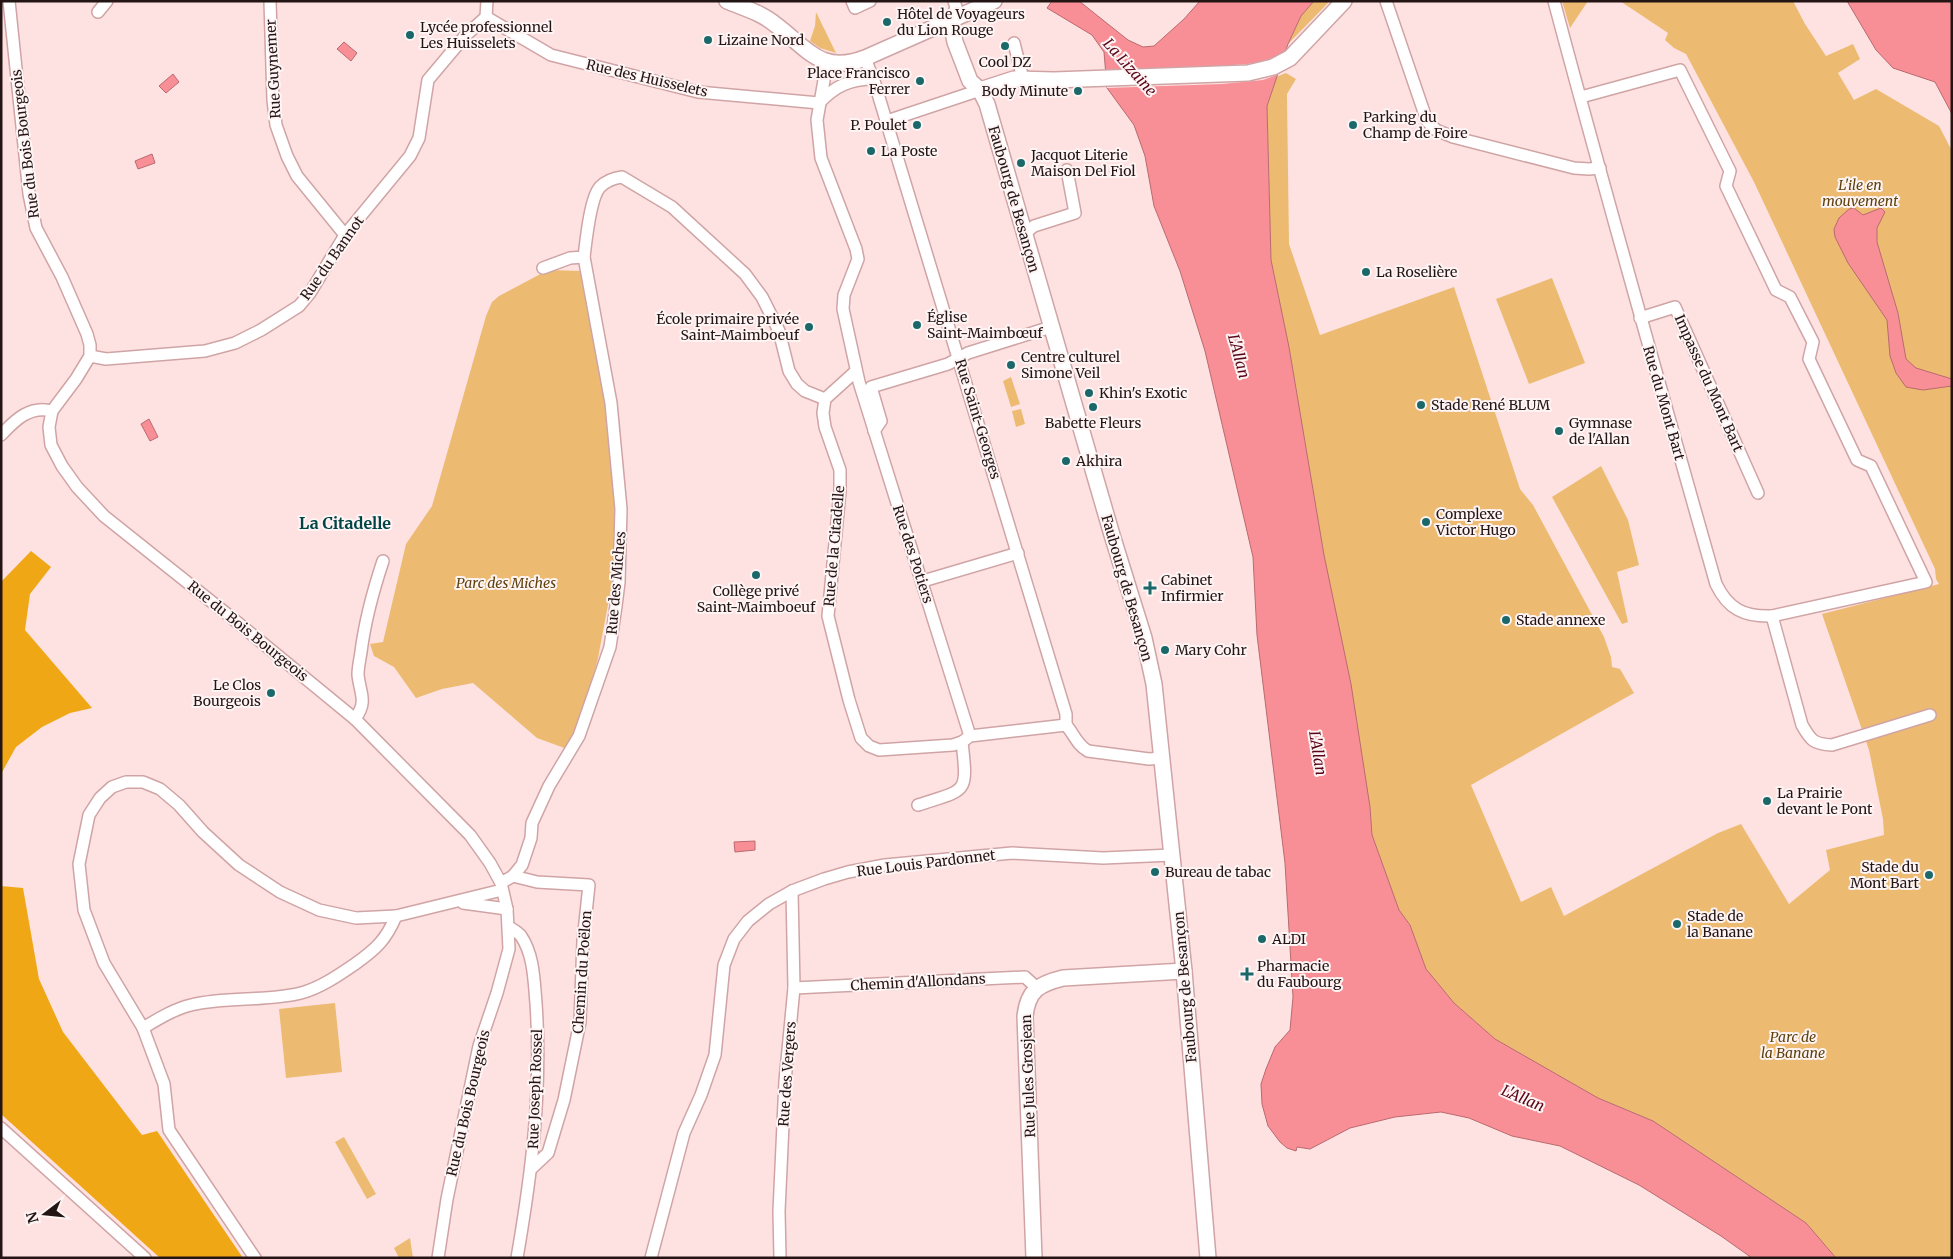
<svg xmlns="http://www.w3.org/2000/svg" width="1953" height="1259" font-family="Merriweather,serif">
  <rect width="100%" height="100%" fill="#fee2e2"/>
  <g fill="#ecbb71">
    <polygon points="1314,1 1330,1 1288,44 1301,16"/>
    <polygon points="1562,1 1588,1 1570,28"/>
    <polygon points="1620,1 1793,1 1805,24 1826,56 1853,44 1860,59 1838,73 1854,100 1876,89 1939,126 1952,151 1952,1258 1836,1258 1806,1223 1653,1121 1598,1098 1495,1039 1454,1003 1426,969 1410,925 1399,910 1372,835 1370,807 1324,555 1289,347 1271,260 1267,106 1276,77 1286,73 1296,79 1287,94 1289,244 1320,335 1454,287 1520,489 1533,505 1604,637 1611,657 1612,667 1620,669 1634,693 1471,785 1521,902 1551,887 1564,916 1718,833 1741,824 1789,904 1830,870 1826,850 1884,835 1883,819 1869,750 1822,614 1939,584 1936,579 1935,569 1754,182 1686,54 1674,48 1665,40 1668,33"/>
    <polygon points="816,12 836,53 820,48 810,41 815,26"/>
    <polygon points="548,270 583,271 609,423 615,483 613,578 598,658 585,708 574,737 567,749 537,738 473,683 442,689 416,698 394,667 374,656 370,644 383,642 406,544 432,506 486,316 492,302 499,296"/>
    <polygon points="1552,278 1585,363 1529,384 1496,299"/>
    <polygon points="1011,377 1020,404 1011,407 1003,381"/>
    <polygon points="1021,409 1025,424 1016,427 1012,411"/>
    <polygon points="1601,466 1628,520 1639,565 1617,572 1628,622 1622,624 1552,497"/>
    <polygon points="335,1003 342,1072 286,1078 279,1009"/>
    <polygon points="344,1137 376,1194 367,1199 335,1142"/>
    <polygon points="410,1238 413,1258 399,1258 394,1248"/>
  </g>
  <g fill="#f0a715">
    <polygon points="31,551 51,567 30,594 25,630 92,708 70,713 42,727 16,747 1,774 1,582"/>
    <polygon points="1,886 23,888 39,979 63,1032 142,1135 157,1131 243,1258 160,1258 1,1114"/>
  </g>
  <g fill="#f98f96" stroke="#b96a6f">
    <polygon points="1052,1 1079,1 1128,40 1143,47 1154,46 1184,19 1200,1 1314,1 1301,16 1288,44 1267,106 1271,260 1289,347 1324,555 1351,684 1370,807 1372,835 1399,910 1410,925 1426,969 1454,1003 1495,1039 1598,1098 1653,1121 1806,1223 1836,1258 1752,1258 1721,1236 1639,1185 1560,1146 1512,1136 1469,1118 1441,1112 1395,1117 1350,1128 1310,1149 1297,1147 1296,1151 1287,1148 1280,1142 1268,1126 1262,1104 1261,1084 1266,1069 1275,1047 1290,1030 1293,997 1285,863 1257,635 1253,557 1205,351 1180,271 1154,206 1145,156 1134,125 1107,88 1104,52 1092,35 1047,8"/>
    <polygon points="1847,1 1950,1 1952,4 1952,114 1935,82 1893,68 1876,50"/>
    <polygon points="344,42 357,53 351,61 337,49"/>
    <polygon points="173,74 179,82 166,93 159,86"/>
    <polygon points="152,154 155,163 138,169 135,161"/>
    <polygon points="1854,208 1863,215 1881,208 1885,212 1877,228 1877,242 1898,313 1906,359 1916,368 1952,379 1952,386 1923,390 1917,389 1906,387 1896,373 1890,356 1887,320 1848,263 1835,237 1834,229 1839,218 1849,209"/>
    <polygon points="149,419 158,437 150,441 141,424"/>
    <polygon points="755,841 755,850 735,852 734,842"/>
  </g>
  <polygon fill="#fee2e2" points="1274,58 1280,74 1263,80 1222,84 1107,88 1106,71 1221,66 1259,63"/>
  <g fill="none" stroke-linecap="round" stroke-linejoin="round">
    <g stroke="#d0a4a5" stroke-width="14">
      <g id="minor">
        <polyline points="9,1 29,194 36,228 62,277 87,334 90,345 90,356 76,379 52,411 49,427 51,445 62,466 77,487 104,516 232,618 355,719 470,835 490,863 501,883 507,909 509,949 497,993 479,1046 447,1199 438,1258"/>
        <polyline points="270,1 273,100 276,125 287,156 297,176 345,235"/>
        <polyline points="852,1 855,8 870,1"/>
        <polyline points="1386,1 1427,121 1436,130 1453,137 1574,168 1589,169 1600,168"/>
        <path d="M1554 1C1606 196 1661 390 1716 584 1728 609 1744 617 1772 616L1926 582 1871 466 1857 460 1809 359 1813 342 1790 297 1776 290 1726 186 1730 171 1680 70 1581 97"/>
        <polyline points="98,12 107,1"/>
        <polyline points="486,17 551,55 698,92 819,103"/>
        <polyline points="951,22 956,7 954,1"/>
        <polyline points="1014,43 1023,79"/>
        <polyline points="865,58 875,84 1066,714 1066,725"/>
        <polyline points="827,63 817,120 821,158 856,249 858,259 844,295 843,309 859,382 970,736"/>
        <path d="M819 103C835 86 850 79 874 79"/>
        <polyline points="887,121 980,90"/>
        <polyline points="1024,234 1034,226 1075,213 1067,170"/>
        <path d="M543 268 570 258 584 257C586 241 590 198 600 187 606 181 614 178 622 177L672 207 745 274 762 297 779 331 789 371 797 384 805 391 825 399"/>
        <polyline points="1640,318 1675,307 1758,493"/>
        <polyline points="90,356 106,359 205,351 235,343 261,330 299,306 310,293 345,235 410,156 419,138 428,80 465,36 486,17 487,1"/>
        <polyline points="856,371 825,399 823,413 825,427 840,470 840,491 828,616 849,700 861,738 869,746 879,750 953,745 962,742 970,736 1066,725"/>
        <polyline points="874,431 881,421 871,387 948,364 968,353 1051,327"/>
        <path d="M1 435C15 420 30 405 52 411"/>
        <polyline points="923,581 1018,553"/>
        <path d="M1772 616 1802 725C1811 741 1814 744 1832 745L1930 715"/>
        <path d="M355 719C368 701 360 694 358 675 358 667 360 659 361 652 365 620 373 591 383 561"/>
        <path d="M1066 725C1074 734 1077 745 1088 751L1149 759 1161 758"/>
        <path d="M918 805C967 789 968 795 962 742"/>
        <polyline points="513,876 537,882 589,885 583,941 580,1022 564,1100 548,1153 532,1168"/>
        <polyline points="501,883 513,876 522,865 531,838 532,823 549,786 579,736 610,647 616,606 619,582 621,509 611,403 584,257"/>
        <polyline points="463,903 507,909"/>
        <path d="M509 927C514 930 518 932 521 936 534 955 534 981 536 1003 542 1091 532 1171 517 1258"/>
        <polyline points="794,988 1025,977 1037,988"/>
        <path d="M143 1028C158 1019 174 1009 191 1005 227 996 265 1002 301 993 320 988 339 975 355 964 376 949 386 940 396 916L502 890"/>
        <polyline points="1,1128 145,1258"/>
        <polyline points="255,1258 169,1130 164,1084 143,1028 104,963 84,910 79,864 89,815 100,798 112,787 126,782 143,782 160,789 179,805 203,832 239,865 280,892 319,910 356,918 396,916"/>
        <polyline points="651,1258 684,1133 701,1095 715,1055 724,965 734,939 748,921 769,904 792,891 824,879 848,872 885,865 1012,853 1103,858 1172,855"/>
        <polyline points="780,1258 779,1211 785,1081 794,988 792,891"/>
      </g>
    </g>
    <g stroke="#d0a4a5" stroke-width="18">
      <g id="major">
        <path d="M727 1C744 8 762 13 776 25 807 48 821 75 865 58L994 1"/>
        <polyline points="951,22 955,42 970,81 980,90 987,104 1112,535 1144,638 1154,684 1184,971 1208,1258"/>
        <polyline points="980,90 1014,79 1054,80 1248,73 1273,67 1290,58 1344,1"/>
        <path d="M1034 1258 1025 1016C1028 990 1039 984 1063 978L1184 971"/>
      </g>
    </g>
    <use href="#minor" stroke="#fff" stroke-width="11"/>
    <use href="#major" stroke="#fff" stroke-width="15"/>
  </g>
  <g fill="#1a6869" stroke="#fef4f4" stroke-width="2">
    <circle cx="887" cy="22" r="5"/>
    <circle cx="410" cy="35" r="5"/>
    <circle cx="708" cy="40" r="5"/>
    <circle cx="1005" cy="46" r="5"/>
    <circle cx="920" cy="81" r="5"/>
    <circle cx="1078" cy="91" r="5"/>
    <circle cx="917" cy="125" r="5"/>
    <circle cx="1353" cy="125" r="5"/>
    <circle cx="871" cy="151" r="5"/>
    <circle cx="1021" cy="163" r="5"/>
    <circle cx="1366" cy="272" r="5"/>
    <circle cx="917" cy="325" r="5"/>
    <circle cx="809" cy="327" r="5"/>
    <circle cx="1011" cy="365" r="5"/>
    <circle cx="1089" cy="393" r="5"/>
    <circle cx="1421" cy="405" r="5"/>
    <circle cx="1093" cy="407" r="5"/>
    <circle cx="1559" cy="431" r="5"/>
    <circle cx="1066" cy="461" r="5"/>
    <circle cx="1426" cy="522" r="5"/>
    <circle cx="756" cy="575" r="5"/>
    <path d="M1147.5 580.5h5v5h5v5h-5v5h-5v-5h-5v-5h5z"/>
    <circle cx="1506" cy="620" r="5"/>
    <circle cx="1165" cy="650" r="5"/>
    <circle cx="271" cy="693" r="5"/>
    <circle cx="1767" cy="801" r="5"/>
    <circle cx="1155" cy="872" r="5"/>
    <circle cx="1929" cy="875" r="5"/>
    <circle cx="1677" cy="924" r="5"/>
    <circle cx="1262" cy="939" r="5"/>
    <path d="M1244.5 966.5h5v5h5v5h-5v5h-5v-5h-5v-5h5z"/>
  </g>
  <g text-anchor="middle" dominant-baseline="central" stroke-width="4" stroke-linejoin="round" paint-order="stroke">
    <g font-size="14" fill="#241515" stroke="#fef4f4" text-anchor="start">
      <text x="897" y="14">Hôtel de Voyageurs<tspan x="897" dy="16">du Lion Rouge</tspan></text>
      <text x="420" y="27">Lycée professionnel<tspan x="420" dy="16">Les Huisselets</tspan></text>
      <text x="718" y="40">Lizaine Nord</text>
      <text x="1005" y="62" text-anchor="middle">Cool DZ</text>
      <text x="910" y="73" text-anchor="end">Place Francisco<tspan x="910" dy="16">Ferrer</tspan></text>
      <text x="1068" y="91" text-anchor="end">Body Minute</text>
      <text x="1363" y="117">Parking du<tspan x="1363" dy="16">Champ de Foire</tspan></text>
      <text x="907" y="125" text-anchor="end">P. Poulet</text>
      <text x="881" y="151">La Poste</text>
      <text x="1031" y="155">Jacquot Literie<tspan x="1031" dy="16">Maison Del Fiol</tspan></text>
      <text x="1376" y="272">La Roselière</text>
      <text x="927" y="317">Église<tspan x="927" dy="16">Saint-Maimbœuf</tspan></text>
      <text x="799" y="319" text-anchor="end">École primaire privée<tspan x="799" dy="16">Saint-Maimboeuf</tspan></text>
      <text x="1021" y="357">Centre culturel<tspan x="1021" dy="16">Simone Veil</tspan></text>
      <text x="1099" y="393">Khin's Exotic</text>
      <text x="1431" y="405">Stade René BLUM</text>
      <text x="1093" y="423" text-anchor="middle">Babette Fleurs</text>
      <text x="1569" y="423">Gymnase<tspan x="1569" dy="16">de l'Allan</tspan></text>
      <text x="1076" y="461">Akhira</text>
      <text x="1436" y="514">Complexe<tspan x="1436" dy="16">Victor Hugo</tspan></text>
      <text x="1161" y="580">Cabinet<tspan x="1161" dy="16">Infirmier</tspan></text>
      <text x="756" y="591" text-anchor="middle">Collège privé<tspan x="756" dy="16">Saint-Maimboeuf</tspan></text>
      <text x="1516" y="620">Stade annexe</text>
      <text x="1175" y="650">Mary Cohr</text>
      <text x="261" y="685" text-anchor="end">Le Clos<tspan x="261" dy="16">Bourgeois</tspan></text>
      <text x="1777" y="793">La Prairie<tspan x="1777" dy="16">devant le Pont</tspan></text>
      <text x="1919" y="867" text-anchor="end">Stade du<tspan x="1919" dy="16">Mont Bart</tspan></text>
      <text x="1165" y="872">Bureau de tabac</text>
      <text x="1687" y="916">Stade de<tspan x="1687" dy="16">la Banane</tspan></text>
      <text x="1272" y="939">ALDI</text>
      <text x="1257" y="966">Pharmacie<tspan x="1257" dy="16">du Faubourg</tspan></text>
    </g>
    <g font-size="14" fill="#241515" stroke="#fef4f4">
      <text transform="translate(273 69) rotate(-93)">Rue Guynemer</text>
      <text transform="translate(647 78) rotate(13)">Rue des Huisselets</text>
      <text transform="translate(25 144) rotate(-97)">Rue du Bois Bourgeois</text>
      <text transform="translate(1014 199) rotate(74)">Faubourg de Besançon</text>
      <text transform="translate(332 258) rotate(-55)">Rue du Bannot</text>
      <text transform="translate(1709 383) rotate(66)">Impasse du Mont Bart</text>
      <text transform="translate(1664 403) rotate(74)">Rue du Mont Bart</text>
      <text transform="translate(978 419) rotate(73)">Rue Saint-Georges</text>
      <text transform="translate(834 546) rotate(-85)">Rue de la Citadelle</text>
      <text transform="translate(913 554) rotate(72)">Rue des Potiers</text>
      <text transform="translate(616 583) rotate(-85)">Rue des Miches</text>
      <text transform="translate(1127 588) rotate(74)">Faubourg de Besançon</text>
      <text transform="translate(248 631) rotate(39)">Rue du Bois Bourgeois</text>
      <text transform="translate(926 863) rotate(-7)">Rue Louis Pardonnet</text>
      <text transform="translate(582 972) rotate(-86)">Chemin du Poëlon</text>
      <text transform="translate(918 982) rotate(-3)">Chemin d'Allondans</text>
      <text transform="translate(1185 987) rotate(-95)">Faubourg de Besançon</text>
      <text transform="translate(787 1074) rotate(-86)">Rue des Vergers</text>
      <text transform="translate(1028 1076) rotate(-92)">Rue Jules Grosjean</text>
      <text transform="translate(535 1089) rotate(-88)">Rue Joseph Rossel</text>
      <text transform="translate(468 1103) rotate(-77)">Rue du Bois Bourgeois</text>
    </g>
    <g font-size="14" font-style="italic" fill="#5d400c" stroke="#fef4f4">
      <text x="1860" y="185">L'ile en<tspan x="1860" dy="16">mouvement</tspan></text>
      <text x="506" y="583">Parc des Miches</text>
      <text x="1793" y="1037">Parc de<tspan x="1793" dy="16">la Banane</tspan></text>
    </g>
    <g font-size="15" font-style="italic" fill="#5a0619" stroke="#fef4f4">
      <text transform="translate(1130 67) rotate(48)">La Lizaine</text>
      <text transform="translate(1239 356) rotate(75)">L'Allan</text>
      <text transform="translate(1318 753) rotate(81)">L'Allan</text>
      <text transform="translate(1523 1098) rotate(23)">L'Allan</text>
    </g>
    <g font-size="16" font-weight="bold" fill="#004445" stroke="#fef4f4">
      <text x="345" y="523">La Citadelle</text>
    </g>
  </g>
  <rect width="1953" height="1259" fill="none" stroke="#241515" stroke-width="5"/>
  <g transform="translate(45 1214) rotate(254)" stroke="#fef4f4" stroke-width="4" paint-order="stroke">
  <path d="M0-4L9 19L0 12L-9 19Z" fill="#241515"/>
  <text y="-8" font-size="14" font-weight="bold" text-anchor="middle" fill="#241515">N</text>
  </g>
</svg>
